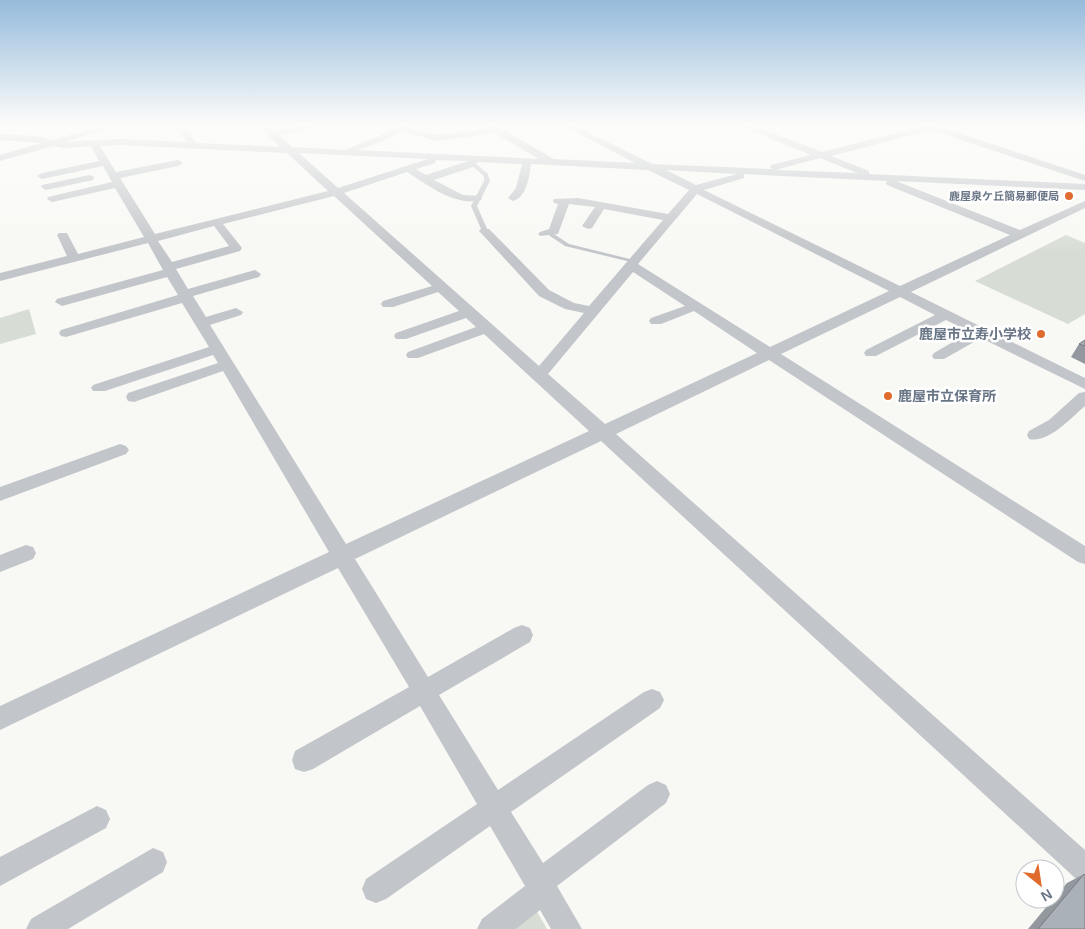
<svg xmlns="http://www.w3.org/2000/svg" width="1085" height="929" font-family="Helvetica,'Noto Sans JP',sans-serif">
  <rect width="100%" height="100%" fill="#f8f8f5"/>
  <g fill="#d7ddd5">
    <polygon points="1066,235 1085,243 1085,314 1068,324 975,281"/>
    <polygon points="29,309 36,334 0,344 0,318"/>
    <polygon points="536,910 547,929 512,929"/>
  </g>
  <g fill="none" stroke-linecap="round" stroke-linejoin="round">
    <g fill="#c2c5c9" fill-rule="evenodd">
      <polygon points="470,162 474,162 488,174 490,181 477,206 488,231 485,233 482,231 471,206 484,181 484,176 470,164"/>
      <polygon points="547,232 551,232 569,244 638,261 635,263 565,246 547,234"/>
    </g>
    <g fill="#c2c5c9" fill-rule="evenodd">
      <path d="M109 124H121L65 142 121 139 187 142 173 124H181L197 143 280 147 257 124H266L274 131 311 124H326L325 126 279 135 292 147 345 150 377 137 401 124H411L408 127 437 135 488 128 483 124H493L554 159 635 163 561 124H571L652 164 772 169 770 167 771 165 811 155 740 126 739 124H750L822 152 924 126 927 124H948L947 126 941 127 1085 175V181L931 130 831 156 869 171V174L1085 184V190L896 181 1020 230 1085 201V208L911 292 1085 378V389L981 338 944 359H934L932 356 934 353 970 332 946 320 876 356H866L864 353 866 350 935 315 900 297 781 354 1085 546V564L1078 562 769 360 616 434 1085 850V882L1075 878 601 441 355 559 428 677 514 628 522 625 530 628 533 635 530 642 439 695 498 790 644 692 652 689 660 692 664 700 660 708 511 812 543 863 648 785 657 781 666 785 670 794 666 803 557 886 582 929H551L540 910 516 929H477L482 919 525 886 490 826 386 899 376 903 366 899 362 889 366 879 477 804 420 706 313 769 304 772 295 769 292 760 295 751 409 687 338 568 0 730V706L329 552 223 371 134 402 128 401 126 397 128 393 218 363 213 355 105 391H93L91 388 93 385 209 347 182 303 66 337 61 336 59 333 61 330 178 295 167 277 62 306 55 302 57 299 163 270 148 243 0 281V273L67 256 57 235 59 233H67L78 254 144 237 115 188 52 202 47 199 48 197 112 182 103 166 42 179 37 176 42 173 99 161 91 146 64 148 53 146 0 161V155L41 143 0 140V134L36 136 53 140ZM401 131 437 141 495 133 539 159 358 150 383 141ZM121 145 287 153 328 191 155 234 120 178 178 166 183 163 178 160 116 172 100 146ZM299 153 428 159 338 188ZM820 158 857 173 777 170 779 169ZM436 160 468 161 426 175 416 169 435 163ZM477 162 522 164 516 188 508 198 513 201C527 197 529 177 531 164L648 170 689 190 668 214 578 198 554 199 553 201 554 203 558 204 549 229 540 232 538 234 540 236 558 234 569 204 595 207 582 226 588 229 592 228 604 209 663 220 589 306 574 303 549 290 489 229H481L479 231 481 233 539 296 565 309 584 313 539 366 344 193 407 172C428 185 455 207 481 200L482 198 481 196 463 195 434 180 476 166ZM666 170 737 174 696 185ZM744 174 887 181 886 183 887 185 1010 235 900 286 704 190 744 178ZM697 194 889 291 770 347 638 264ZM334 196 432 286 383 301 381 304 383 307H393L438 292 459 311 396 333 394 336 396 339H406L466 318 476 327 408 352 406 355 408 358H418L484 334 589 431 346 544 210 325 241 315 243 312 236 308 206 317 193 296 259 277 261 274 255 270 188 289 176 269 240 251 242 248 223 224ZM214 226 229 246 172 262 158 241ZM633 272 685 306 651 318 649 321 651 324H661L694 311 757 353 605 424 548 374Z"/>
      <polygon points="358,124 367,124 371,127 366,130"/>
      <polygon points="89,175 93,176 94,178 93,180 46,190 41,187 42,185"/>
      <path d="M1085 392V406C1072 417 1048 444 1029 439L1027 435 1029 431 1049 420 1079 393Z"/>
      <polygon points="120,444 126,446 129,450 126,454 0,501 0,487"/>
      <polygon points="26,545 33,547 36,553 33,559 0,572 0,555"/>
      <polygon points="97,806 106,810 110,819 106,828 0,886 0,857"/>
      <polygon points="153,848 163,852 167,862 163,872 68,929 26,929 31,919"/>
    </g>
  </g>
  <g fill="#93989e">
    <polygon points="1085,340 1085,364 1071,357 1079,344"/>
    <polygon points="1084,874 1085,929 1028,929 1053,899 1055,899 1055,897 1067,883"/>
  </g>
  <g fill="#abb1b8" stroke="#787c81">
    <polygon points="1085,340 1085,346 1079,344"/>
    <polygon points="1084,874 1085,875 1085,929 1038,929"/>
  </g>
  <linearGradient id="sky" x2="0" y2="1"><stop stop-color="#96bbdc"/><stop offset="0.49" stop-color="#fcfcfa"/><stop offset="1" stop-color="#fcfcfa" stop-opacity="0"/></linearGradient>
  <rect width="1085" height="254" fill="url(#sky)"/>
  <g fill="#df6c2e" stroke="#fff" stroke-width="2">
    <circle cx="1069" cy="196" r="5"/>
    <circle cx="1041" cy="334" r="5"/>
    <circle cx="888" cy="396" r="5"/>
  </g>
  <g text-anchor="middle" dominant-baseline="central" stroke-width="5" stroke-linejoin="round" paint-order="stroke">
    <g font-size="11" font-weight="bold" fill="#687586" stroke="#fff" text-anchor="end">
      <text x="1059" y="196">鹿屋泉ケ丘簡易郵便局</text>
    </g>
    <g font-size="14" font-weight="bold" fill="#687586" stroke="#fff" text-anchor="end">
      <text x="1031" y="334">鹿屋市立寿小学校</text>
      <text x="898" y="396" text-anchor="start">鹿屋市立保育所</text>
    </g>
  </g>
  <g transform="translate(1040 884) rotate(150)"><circle r="24" fill="#ffffff" stroke="#c3c8cf"/>
  <path d="M0-4L9 19L0 12L-9 19Z" fill="#df6c2e"/>
  <text y="-8" font-size="14" font-weight="bold" text-anchor="middle" fill="#687586">N</text>
  </g>
</svg>
